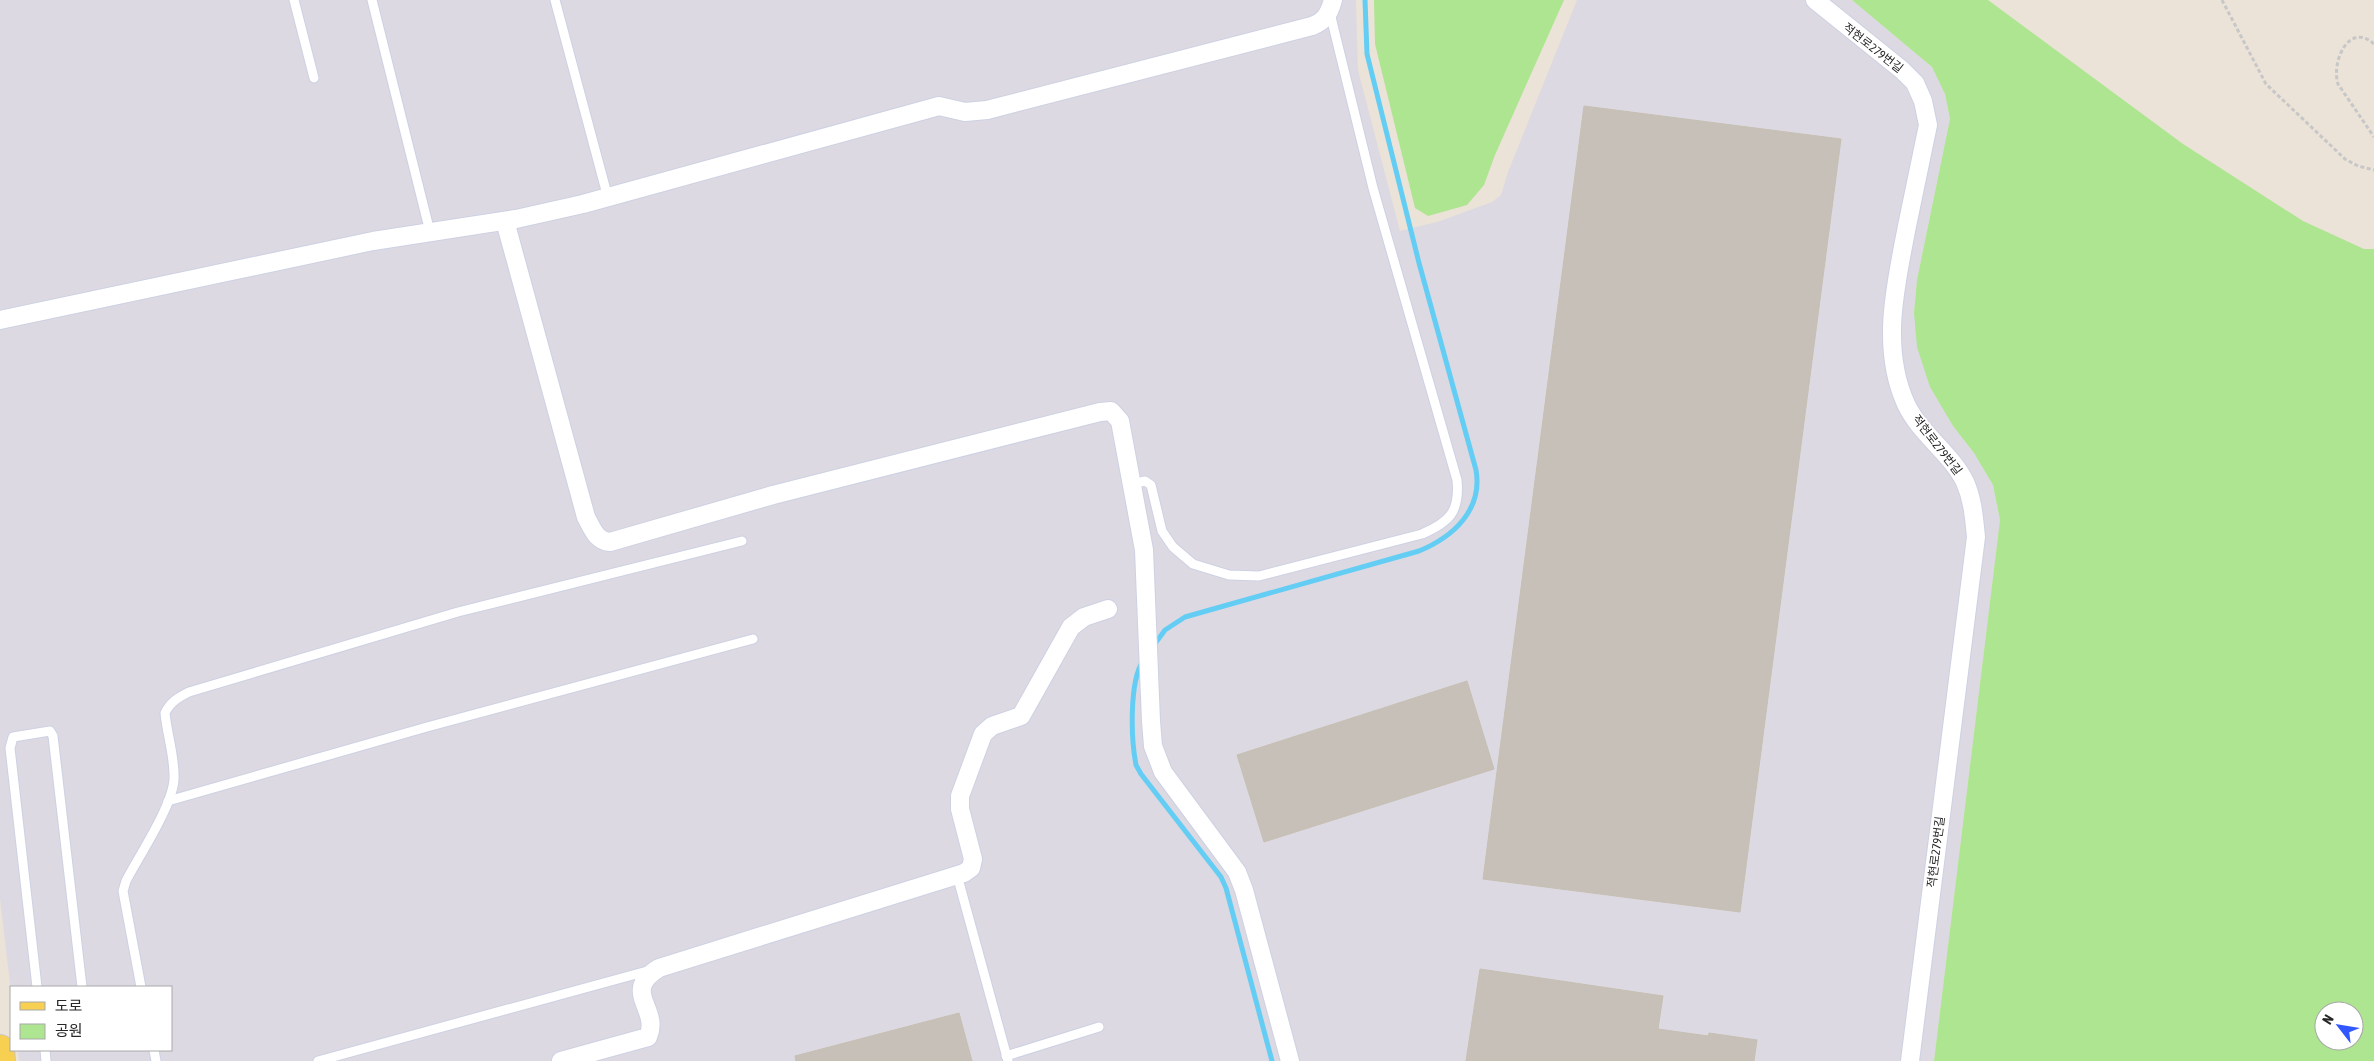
<svg xmlns="http://www.w3.org/2000/svg" width="2374" height="1061" font-family="'Asap Condensed','Noto Sans KR',sans-serif">
  <rect width="100%" height="100%" fill="#ebe3d8"/>
  <polygon fill="#dcd9e3" points="0,0 1356,0 1358,70 1400,231 1437,222 1492,202 1501,195 1508,172 1577,0 1852,0 1932,67 1945,94 1950,119 1917,280 1914,313 1930,387 1953,426 1974,453 1993,485 2000,520 1934,1061 19,1061 18,1050 171,1050 171,987 11,987 11,992 0,899"/>
  <g fill="#ade590" fill-rule="evenodd">
    <polygon points="1374,0 1564,0 1495,155 1484,185 1467,205 1428,216 1415,208 1375,44"/>
    <path d="M1852 0H1988L2183 144 2303 221 2364 249H2374V1061H1934L2000 520 1993 485 1974 453 1953 426 1930 387 1917 347 1914 313 1917 280 1950 119 1945 94 1932 67ZM2324 1011H2354V1041H2324Z"/>
  </g>
  <g fill="none" stroke-linecap="round" stroke-linejoin="round">
    <g stroke="#64cdf4" stroke-width="5">
      <path d="M1154 645 1165 630 1185 617 1419 551C1453 537 1483 510 1476 470L1419 263 1367 54 1365 0"/>
      <path d="M1143 661C1129 682 1131 739 1136 765L1141 774 1221 877 1226 888 1272 1061"/>
    </g>
  </g>
  <g fill="#c6c0b8" stroke="#c6bfb2">
    <polygon points="1584,106 1841,139 1740,912 1483,879"/>
    <polygon points="1467,681 1494,769 1264,842 1237,755"/>
    <polygon points="1480,969 1663,996 1658,1029 1708,1036 1709,1033 1757,1040 1754,1061 1466,1061"/>
    <polygon points="959,1013 972,1061 796,1061 795,1056"/>
  </g>
  <g fill="none" stroke-linecap="round" stroke-linejoin="round">
    <g stroke="#cdd1e2" stroke-width="11">
      <g id="service">
        <polyline points="294,0 314,78"/>
        <polyline points="372,0 430,232"/>
        <polyline points="555,0 608,198"/>
        <path d="M1131 484 1145 481 1151 485 1162 531 1173 547 1193 564 1229 575 1259 576 1422 534C1450 522 1460 511 1457 480L1373 188 1330 13"/>
        <polyline points="168,801 427,727 753,639"/>
        <polyline points="957,875 1008,1061"/>
        <polyline points="37,987 10,748 13,737 50,731 53,736 82,987"/>
        <path d="M141 987 123 891 126 881C139 856 173 805 174 779 175 757 167 735 165 713 170 702 179 697 189 692L458 612 742 541"/>
        <polyline points="45,1050 46,1061"/>
        <polyline points="154,1050 156,1061"/>
        <polyline points="1006,1056 1099,1027"/>
        <polyline points="318,1061 651,970"/>
      </g>
    </g>
    <g stroke="#cdd1e2" stroke-width="20">
      <g id="minor">
        <path d="M1815 0 1902 70 1915 83 1923 101 1928 125C1921 159 1914 192 1907 226 1896 284 1880 347 1906 404 1920 434 1951 453 1965 482 1973 500 1974 518 1976 537L1910 1061"/>
        <path d="M505 221 586 517C592 528 596 541 610 542L773 495 1100 412 1111 411 1120 421 1144 550 1151 721 1153 746 1163 772 1237 872 1244 890 1290 1061"/>
        <path d="M0 320 373 241 516 219 583 204 939 106 965 112 987 110 1312 26C1325 21 1329 14 1333 0"/>
        <path d="M561 1061 648 1037C661 1009 620 992 659 968L964 873 971 868 973 859 960 809V796L983 734 992 726 1021 716 1071 627 1084 617 1108 609"/>
      </g>
    </g>
    <g stroke="#c7c7c7" stroke-width="30">
      <polyline id="primary" points="0,1049 1,1061"/>
    </g>
    <g stroke="#c7c7c7" stroke-width="3" stroke-dasharray="4 2.5" stroke-linecap="butt">
      <polyline points="2222,0 2266,84 2345,159 2358,166 2374,170"/>
      <path d="M2374 44C2349 21 2331 62 2338 84L2374 137"/>
    </g>
    <use href="#service" stroke="#fff" stroke-width="9"/>
    <use href="#minor" stroke="#fff" stroke-width="18"/>
    <use href="#primary" stroke="#f7d051" stroke-width="28"/>
  </g>
  <g text-anchor="middle" dominant-baseline="central" stroke-width="4" stroke-linejoin="round" paint-order="stroke">
    <g font-size="12" fill="#272727" stroke="#fff">
      <text transform="translate(1873 48) rotate(38)">적현로279번길</text>
      <text transform="translate(1937 445) rotate(52)">적현로279번길</text>
      <text transform="translate(1936 852) rotate(-83)">적현로279번길</text>
    </g>
  </g>
  <rect x="10" y="986" width="162" height="65" fill="#ffffff" stroke="#a9a9a9"/>
  <rect x="20" y="1002" width="25" height="8" fill="#f7d051" stroke="#a9a9a9"/>
  <text x="55" y="1011" font-size="15" fill="#272727">도로</text>
  <rect x="20" y="1024" width="25" height="15" fill="#ade590" stroke="#a9a9a9"/>
  <text x="55" y="1036" font-size="15" fill="#272727">공원</text>
  <g transform="translate(2339 1026) rotate(301)"><circle r="24" fill="#ffffff" stroke="#a9a9a9"/>
  <path d="M0-4L9 19L0 12L-9 19Z" fill="#3157ff"/>
  <text y="-8" font-size="14" font-weight="bold" text-anchor="middle" fill="#272727">N</text>
  </g>
</svg>
